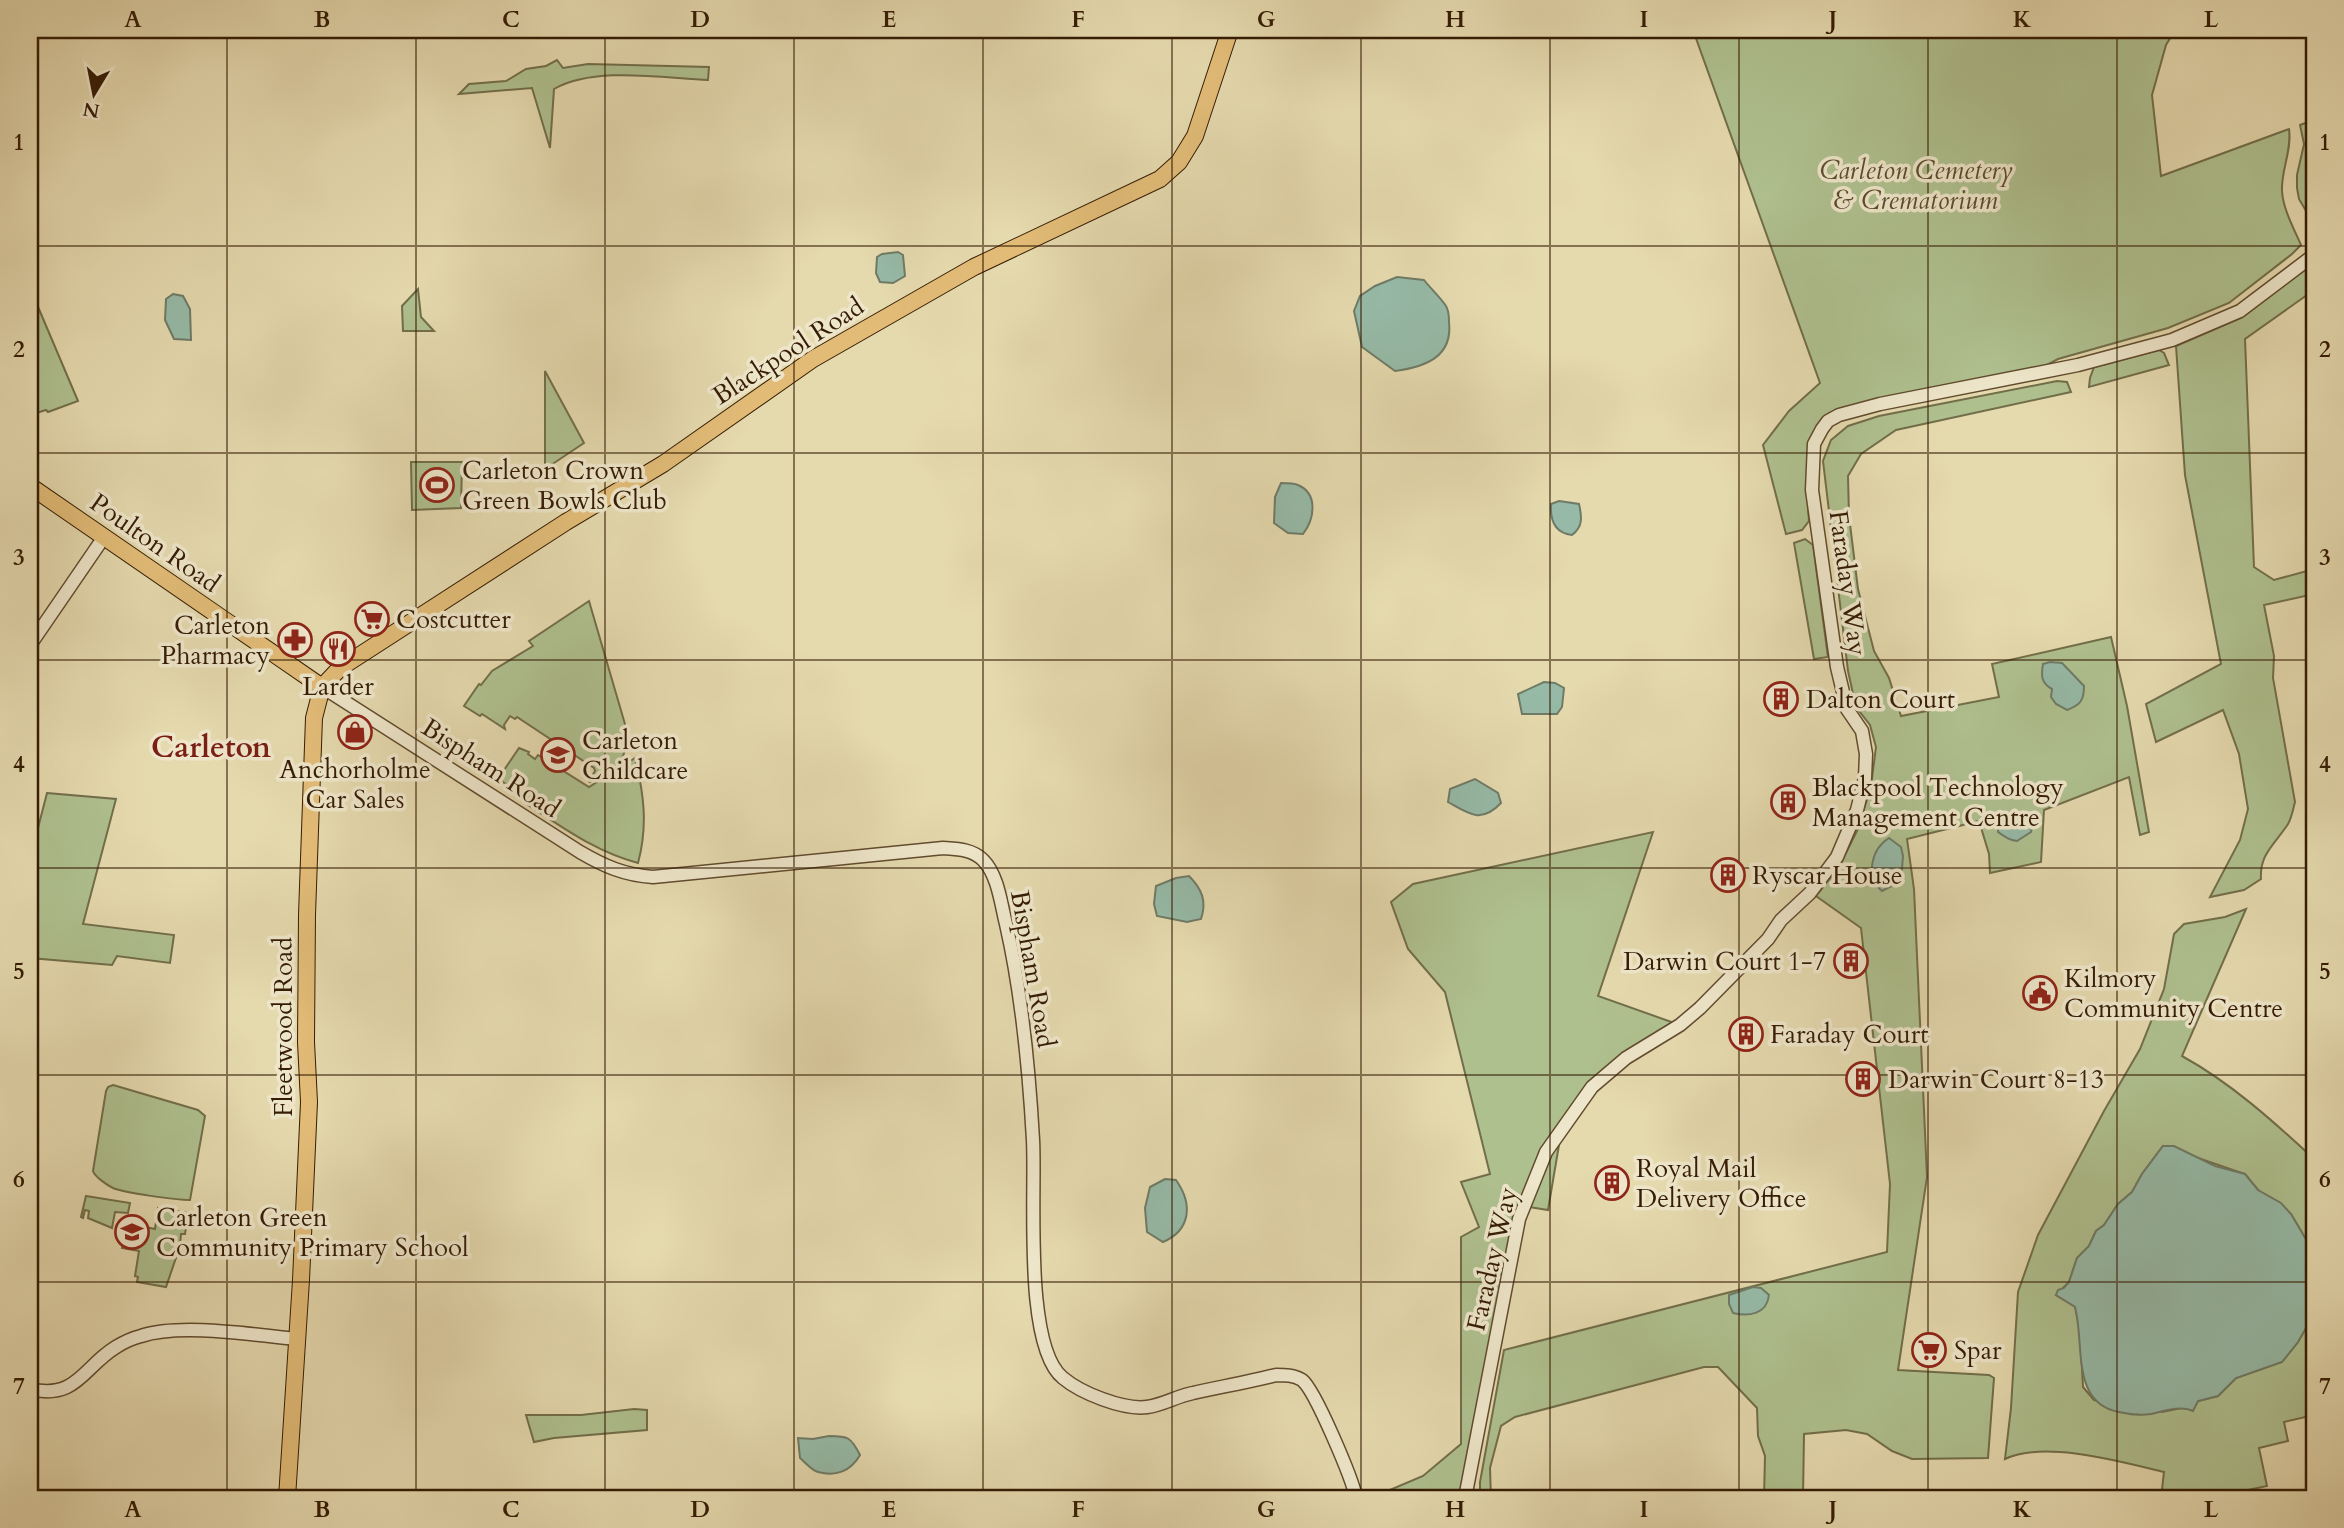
<svg xmlns="http://www.w3.org/2000/svg" width="2344" height="1528" font-family="Cardo,serif">
  <rect width="100%" height="100%" fill="#e5d9ae"/>
  <filter id="stains"><feTurbulence type="fractalNoise" baseFrequency=".00286" numOctaves="4"/><feColorMatrix values="0 0 0 0 .2 0 0 0 0 .09 0 0 0 0 .02 0 0 0 .5 -.17"/></filter>
  <radialGradient id="worn" r=".72"><stop offset=".6" stop-color="#630" stop-opacity="0"/><stop offset="1" stop-color="#630" stop-opacity=".3"/></radialGradient>
  <g fill="#afc08f" stroke="#726e4a" stroke-width="2">
    <path d="M1693 30H2175L2166 45 2152 95 2161 176 2289 129C2292 151 2281 170 2282 191 2283 209 2294 229 2301 245L2292 254 2229 303 2168 328 2058 359 2030 374 1828 421C1813 459 1805 479 1809 521L1802 530 1786 534 1763 445 1789 411 1820 383Z"/>
    <path d="M557 60 563 68 588 64 709 67 708 80C662 78 595 66 554 89L550 148 532 88 459 94 469 84 506 81 526 69 546 66Z"/>
    <polygon points="2314,120 2314,219 2306,211 2299,199 2297,188 2297,175 2304,144 2300,125"/>
    <path d="M2314 263V290L2245 339 2254 567 2274 580 2314 569V594L2264 605 2274 656 2273 678 2295 802C2293 809 2292 817 2288 824 2276 843 2259 854 2261 879L2244 890 2210 897 2240 840 2248 809 2239 754 2223 710 2156 742 2146 704 2221 664 2185 475 2176 346 2241 318Z"/>
    <polygon points="30,288 78,401 48,412 46,410 30,415"/>
    <polygon points="418,289 421,317 434,331 403,331 402,306"/>
    <polygon points="2159,350 2164,353 2169,365 2089,387 2090,378 2094,367"/>
    <polygon points="545,371 584,443 545,469"/>
    <polygon points="2057,381 2067,382 2071,392 1896,430 1861,454 1848,476 1849,516 1858,589 1874,651 1889,678 1901,716 1999,697 1992,664 2111,637 2127,706 2149,832 2140,835 2129,777 2044,810 2041,862 1990,873 1989,854 1979,821 1907,839 1914,889 1927,1177 1898,1370 1989,1375 1994,1378 1988,1458 1912,1459 1892,1451 1867,1434 1846,1430 1804,1434 1803,1498 1764,1498 1765,1456 1758,1436 1757,1408 1718,1367 1704,1367 1515,1417 1501,1426 1490,1468 1491,1498 1480,1498 1480,1482 1504,1350 1887,1252 1890,1184 1861,928 1816,896 1839,867 1858,829 1871,786 1876,747 1870,725 1856,707 1848,671 1823,461 1831,440 1848,426 1879,416"/>
    <polygon points="411,462 462,462 461,508 412,510"/>
    <polygon points="1805,539 1813,545 1828,657 1814,659 1794,543"/>
    <polygon points="589,601 627,731 620,735 625,750 620,765 590,782 589,781 595,771 594,768 517,717 515,719 510,716 504,725 505,729 482,714 480,716 464,706 479,684 481,685 492,671 533,646 529,641"/>
    <path d="M519 748 529 752 528 754 535 759 538 755 589 787 635 758C644 794 648 826 638 863 596 852 564 828 528 805L531 800 498 779Z"/>
    <polygon points="47,793 116,799 83,924 174,935 170,963 117,956 112,965 30,958 30,859"/>
    <polygon points="1653,832 1598,996 1680,1025 1626,1058 1573,1111 1519,1219 1465,1498 1371,1498 1423,1476 1461,1444 1461,1237 1479,1227 1461,1182 1490,1174 1445,992 1408,949 1391,902 1413,884"/>
    <path d="M2246 909 2182 1056C2231 1083 2273 1121 2314 1159V1253L2291 1214 2258 1190 2245 1174 2163 1146 2142 1174 2132 1192 2118 1204 2104 1225 2096 1231 2089 1246 2077 1258 2069 1282 2056 1295 2075 1306 2080 1331 2083 1387 2094 1400 2162 1412 2186 1407 2198 1401 2218 1396 2236 1378 2282 1362 2298 1342 2314 1314V1387L2309 1398 2314 1415 2284 1422 2288 1441 2259 1448 2267 1486 2238 1492 2239 1498H2161L2164 1472C2122 1462 2044 1440 2005 1459L2011 1408 2018 1292 2038 1235 2104 1111 2140 1049 2164 989 2174 934 2184 924 2225 917Z"/>
    <path d="M113 1085 198 1110 205 1116 190 1200C176 1200 125 1193 113 1188 107 1185 95 1177 93 1171L106 1091 108 1087Z"/>
    <polygon points="1560,1139 1548,1210 1529,1207 1548,1158"/>
    <polygon points="86,1196 130,1203 128,1213 115,1212 112,1228 88,1218 89,1211 85,1210 83,1218 81,1217"/>
    <polygon points="158,1208 188,1213 185,1234 181,1234 180,1246 166,1287 137,1282 138,1277 135,1276 139,1251 122,1248 127,1223 155,1229"/>
    <polygon points="634,1409 647,1410 647,1430 554,1438 534,1442 526,1415 581,1415"/>
  </g>
  <g fill="#96baa7" stroke="#6f7b66" stroke-width="2">
    <polygon points="898,252 903,255 905,276 893,283 880,282 876,273 877,257 882,254"/>
    <path d="M1397 277 1424 280C1431 289 1440 297 1446 306 1449 311 1449 317 1449 322 1453 357 1425 367 1395 371L1362 347 1354 311 1360 296 1375 286Z"/>
    <polygon points="173,294 183,296 190,309 191,340 174,339 165,320 166,299"/>
    <path d="M1281 483C1286 483 1294 483 1298 485 1319 494 1314 520 1303 534L1288 533 1274 523 1275 497Z"/>
    <path d="M1559 501 1579 504C1582 517 1583 527 1572 535 1554 533 1550 520 1551 504Z"/>
    <path d="M2050 662 2062 663 2084 686C2084 701 2080 705 2067 710L2056 704 2051 697 2052 689C2041 683 2041 676 2043 664Z"/>
    <polygon points="1544,682 1555,683 1564,688 1562,707 1557,714 1522,714 1518,694"/>
    <path d="M1475 779 1498 793 1501 803C1481 824 1469 814 1448 802L1450 789Z"/>
    <path d="M2014 816 2023 818 2032 827 2031 832 2017 841C2009 840 2005 837 1998 832V826L2005 818Z"/>
    <path d="M1889 838 1901 847 1903 856 1901 881 1882 891C1865 877 1871 849 1889 838Z"/>
    <path d="M1189 876C1202 889 1207 901 1201 919L1187 922 1157 916 1154 904 1156 886 1176 878Z"/>
    <path d="M2163 1146H2174L2215 1166 2245 1174 2258 1190 2281 1203 2291 1214 2314 1253V1314L2298 1342 2282 1362 2236 1378 2218 1396 2198 1401 2193 1411C2181 1405 2164 1411 2151 1414 2139 1416 2130 1414 2119 1412 2070 1403 2085 1343 2075 1307L2056 1295 2058 1290 2064 1288 2069 1282 2077 1258 2089 1246 2096 1231 2104 1225 2118 1204 2132 1192 2142 1174Z"/>
    <path d="M1165 1179 1176 1180C1193 1204 1191 1230 1163 1242L1147 1232 1145 1208 1150 1187Z"/>
    <path d="M1753 1287 1761 1288 1769 1295C1767 1314 1749 1317 1733 1313L1729 1304V1295Z"/>
    <path d="M829 1436C848 1436 851 1437 860 1455 851 1471 836 1477 818 1472 811 1470 805 1462 800 1458L798 1438 813 1439Z"/>
  </g>
  <g fill="none" stroke-linecap="round" stroke-linejoin="round">
    <polyline stroke="#6f7b66" stroke-width="2.5" points="1340,1498 1342,1494"/>
    <g stroke="#614b2e" stroke-width="15">
      <g id="minor">
        <polyline points="30,645 104,537"/>
        <path d="M322 687 580 852C604 866 624 875 653 877L943 848C957 849 972 849 983 860 998 875 1001 904 1006 924 1022 994 1029 1068 1033 1140 1036 1191 1023 1346 1063 1378 1081 1393 1123 1410 1147 1407 1163 1405 1177 1396 1193 1393 1220 1387 1248 1382 1276 1375 1285 1375 1294 1375 1302 1380 1315 1390 1353 1480 1356 1498"/>
        <path d="M30 1389C77 1400 83 1367 116 1347 124 1342 133 1338 141 1336 181 1323 254 1335 297 1339"/>
        <polyline points="1465,1498 1519,1219 1546,1152 1592,1087 1626,1058 1680,1025 1700,1008 1768,939 1781,920 1810,893 1837,857 1857,810 1865,778 1866,754 1862,731 1847,709 1837,667 1812,490 1814,444 1822,429 1828,421 1839,415 1880,404 2078,365 2172,340 2240,311 2314,255"/>
      </g>
    </g>
    <g stroke="#351c04" stroke-width="18">
      <g id="major">
        <polyline points="30,486 322,687"/>
        <polyline points="287,1498 301,1280 309,1102 306,1042 307,915 314,718 322,687 340,668 566,522 663,464 813,359 974,267 1160,179 1179,162 1195,136 1230,30"/>
      </g>
    </g>
    <use href="#minor" stroke="#eee6ca" stroke-width="12"/>
    <use href="#major" stroke="#e2bc77" stroke-width="16"/>
  </g>
  <path fill="none" stroke="#351c04" stroke-width="2" stroke-opacity="0.55" d="M227 30V1498M416 30V1498M605 30V1498M794 30V1498M983 30V1498M1172 30V1498M1361 30V1498M1550 30V1498M1739 30V1498M1928 30V1498M2117 30V1498M30 246H2314M30 453H2314M30 660H2314M30 868H2314M30 1075H2314M30 1282H2314"/>
  <defs>
    <g id="stadium-ring" transform="scale(1.75)"><circle r="9.5" fill="#eee6ca" stroke="#8f2418" stroke-width="1.5"/><path d="M0-5a6.5 5 0 1 0 0 10a6.5 5 0 1 0 0-10ZM-3.5-1.8h7v3.6h-7Z" fill="#8f2418"/></g>
    <g id="supermarket-ring" transform="scale(1.75)"><circle r="9.5" fill="#eee6ca" stroke="#8f2418" stroke-width="1.5"/><path d="M-6-5.5h2.5l.6 2H6L4.5 2H-2.5L-4.4-4H-6ZM-1.5 3.2a1.3 1.3 0 1 0 .1 0ZM3 3.2a1.3 1.3 0 1 0 .1 0Z" fill="#8f2418"/></g>
    <g id="pharmacy-ring" transform="scale(1.75)"><circle r="9.5" fill="#eee6ca" stroke="#8f2418" stroke-width="1.5"/><path d="M-2-6h4v4h4v4h-4v4h-4v-4h-4v-4h4Z" fill="#8f2418"/></g>
    <g id="restaurant-ring" transform="scale(1.75)"><circle r="9.5" fill="#eee6ca" stroke="#8f2418" stroke-width="1.5"/><path d="M-5-6h1v4h1v-4h1v4h1v-4h1v5L-1.5 .5V6h-2V.5L-5-1ZM5-6V6H3V1.5H1.5Q1.5-4 5-6Z" fill="#8f2418"/></g>
    <g id="building-ring" transform="scale(1.75)"><circle r="9.5" fill="#eee6ca" stroke="#8f2418" stroke-width="1.5"/><path d="M-4-6H4V6H1V3H-1V6H-4ZM-2.5-4.3h1.7v1.8h-1.7ZM.8-4.3h1.7v1.8H.8ZM-2.5-1h1.7V.8h-1.7ZM.8-1h1.7V.8H.8Z" fill="#8f2418"/></g>
    <g id="shop-ring" transform="scale(1.75)"><circle r="9.5" fill="#eee6ca" stroke="#8f2418" stroke-width="1.5"/><path d="M-5-2.5h2.3a2.7 3.5 0 0 1 5.4 0H5L5.5 6h-11ZM-1.5-2.5h3a1.5 2.3 0 0 0-3 0Z" fill="#8f2418"/></g>
    <g id="school-ring" transform="scale(1.75)"><circle r="9.5" fill="#eee6ca" stroke="#8f2418" stroke-width="1.5"/><path d="M0-5L7-2L0 1L-7-2ZM-4 1L0 2.5L4 1V4Q0 6-4 4Z" fill="#8f2418"/></g>
    <g id="civic-ring" transform="scale(1.75)"><circle r="9.5" fill="#eee6ca" stroke="#8f2418" stroke-width="1.5"/><path d="M-.6-6.5H3V-4.5H.6V-3L4-1V1h2V6H-6V1h2V-1L-.6-3ZM-1.2 2.5V6h2.4V2.5Z" fill="#8f2418"/></g>
  </defs>
  <g fill-rule="evenodd">
    <use href="#stadium-ring" x="437" y="485"/>
    <use href="#supermarket-ring" x="372" y="619"/>
    <use href="#pharmacy-ring" x="295" y="640"/>
    <use href="#restaurant-ring" x="338" y="649"/>
    <use href="#building-ring" x="1781" y="699"/>
    <use href="#shop-ring" x="355" y="732"/>
    <use href="#school-ring" x="558" y="755"/>
    <use href="#building-ring" x="1788" y="802"/>
    <use href="#building-ring" x="1728" y="875"/>
    <use href="#building-ring" x="1851" y="961"/>
    <use href="#civic-ring" x="2040" y="993"/>
    <use href="#building-ring" x="1746" y="1034"/>
    <use href="#building-ring" x="1863" y="1079"/>
    <use href="#building-ring" x="1612" y="1183"/>
    <use href="#school-ring" x="132" y="1232"/>
    <use href="#supermarket-ring" x="1929" y="1350"/>
  </g>
  <g text-anchor="middle" dominant-baseline="central" stroke-width="7" stroke-linejoin="round" paint-order="stroke">
    <g font-size="26" font-style="italic" fill="#5a4d2e" stroke="#eee6ca">
      <text x="1916" y="170">Carleton Cemetery<tspan x="1916" dy="30">&amp; Crematorium</tspan></text>
    </g>
    <g font-size="26" fill="#351c04" stroke="#eee6ca">
      <text transform="translate(788 351) rotate(-33)">Blackpool Road</text>
      <text transform="translate(155 543) rotate(35)">Poulton Road</text>
      <text transform="translate(1848 583) rotate(82)">Faraday Way</text>
      <text transform="translate(491 768) rotate(33)">Bispham Road</text>
      <text transform="translate(1033 969) rotate(80)">Bispham Road</text>
      <text transform="translate(283 1027) rotate(-90)">Fleetwood Road</text>
      <text transform="translate(1492 1259) rotate(-77)">Faraday Way</text>
    </g>
    <g font-size="26" fill="#351c04" stroke="#eee6ca" text-anchor="start">
      <text x="462" y="470">Carleton Crown<tspan x="462" dy="30">Green Bowls Club</tspan></text>
      <text x="396" y="619">Costcutter</text>
      <text x="270" y="625" text-anchor="end">Carleton<tspan x="270" dy="30">Pharmacy</tspan></text>
      <text x="338" y="686" text-anchor="middle">Larder</text>
      <text x="1806" y="699">Dalton Court</text>
      <text x="582" y="740">Carleton<tspan x="582" dy="30">Childcare</tspan></text>
      <text x="355" y="769" text-anchor="middle">Anchorholme<tspan x="355" dy="30">Car Sales</tspan></text>
      <text x="1812" y="787">Blackpool Technology<tspan x="1812" dy="30">Management Centre</tspan></text>
      <text x="1752" y="875">Ryscar House</text>
      <text x="1826" y="961" text-anchor="end">Darwin Court 1-7</text>
      <text x="2064" y="978">Kilmory<tspan x="2064" dy="30">Community Centre</tspan></text>
      <text x="1770" y="1034">Faraday Court</text>
      <text x="1888" y="1079">Darwin Court 8-13</text>
      <text x="1636" y="1168">Royal Mail<tspan x="1636" dy="30">Delivery Office</tspan></text>
      <text x="156" y="1217">Carleton Green<tspan x="156" dy="30">Community Primary School</tspan></text>
      <text x="1954" y="1350">Spar</text>
    </g>
    <g font-size="30" font-weight="bold" fill="#7a1f14" stroke="#eee6ca">
      <text x="211" y="747">Carleton</text>
    </g>
  </g>
  <rect width="2344" height="1528" fill="none" stroke="#e5d9ae" stroke-width="77"/>
  <g transform="translate(94 94) rotate(190)" stroke="#eee6ca" stroke-width="5" paint-order="stroke">
  <path d="M0-5L12 26L0 18L-12 26Z" fill="#351c04"/>
  <text y="-10" font-size="19" font-weight="bold" text-anchor="middle" fill="#351c04">N</text>
  </g>
  <rect x="38" y="38" width="2268" height="1452" fill="none" stroke="#351c04" stroke-width="2.5"/>
  <g font-size="23" text-anchor="middle" font-weight="bold" fill="#351c04">
    <text x="133" y="27">A</text>
    <text x="322" y="27">B</text>
    <text x="511" y="27">C</text>
    <text x="700" y="27">D</text>
    <text x="889" y="27">E</text>
    <text x="1078" y="27">F</text>
    <text x="1266" y="27">G</text>
    <text x="1455" y="27">H</text>
    <text x="1644" y="27">I</text>
    <text x="1833" y="27">J</text>
    <text x="2022" y="27">K</text>
    <text x="2211" y="27">L</text>
    <text x="19" y="150">1</text>
    <text x="2325" y="150">1</text>
    <text x="19" y="357">2</text>
    <text x="2325" y="357">2</text>
    <text x="19" y="565">3</text>
    <text x="2325" y="565">3</text>
    <text x="19" y="772">4</text>
    <text x="2325" y="772">4</text>
    <text x="19" y="979">5</text>
    <text x="2325" y="979">5</text>
    <text x="19" y="1187">6</text>
    <text x="2325" y="1187">6</text>
    <text x="19" y="1394">7</text>
    <text x="2325" y="1394">7</text>
    <text x="133" y="1517">A</text>
    <text x="322" y="1517">B</text>
    <text x="511" y="1517">C</text>
    <text x="700" y="1517">D</text>
    <text x="889" y="1517">E</text>
    <text x="1078" y="1517">F</text>
    <text x="1266" y="1517">G</text>
    <text x="1455" y="1517">H</text>
    <text x="1644" y="1517">I</text>
    <text x="1833" y="1517">J</text>
    <text x="2022" y="1517">K</text>
    <text x="2211" y="1517">L</text>
  </g>
  <rect width="100%" height="100%" filter="url(#stains)"/>
  <rect width="100%" height="100%" fill="url(#worn)"/>
</svg>
